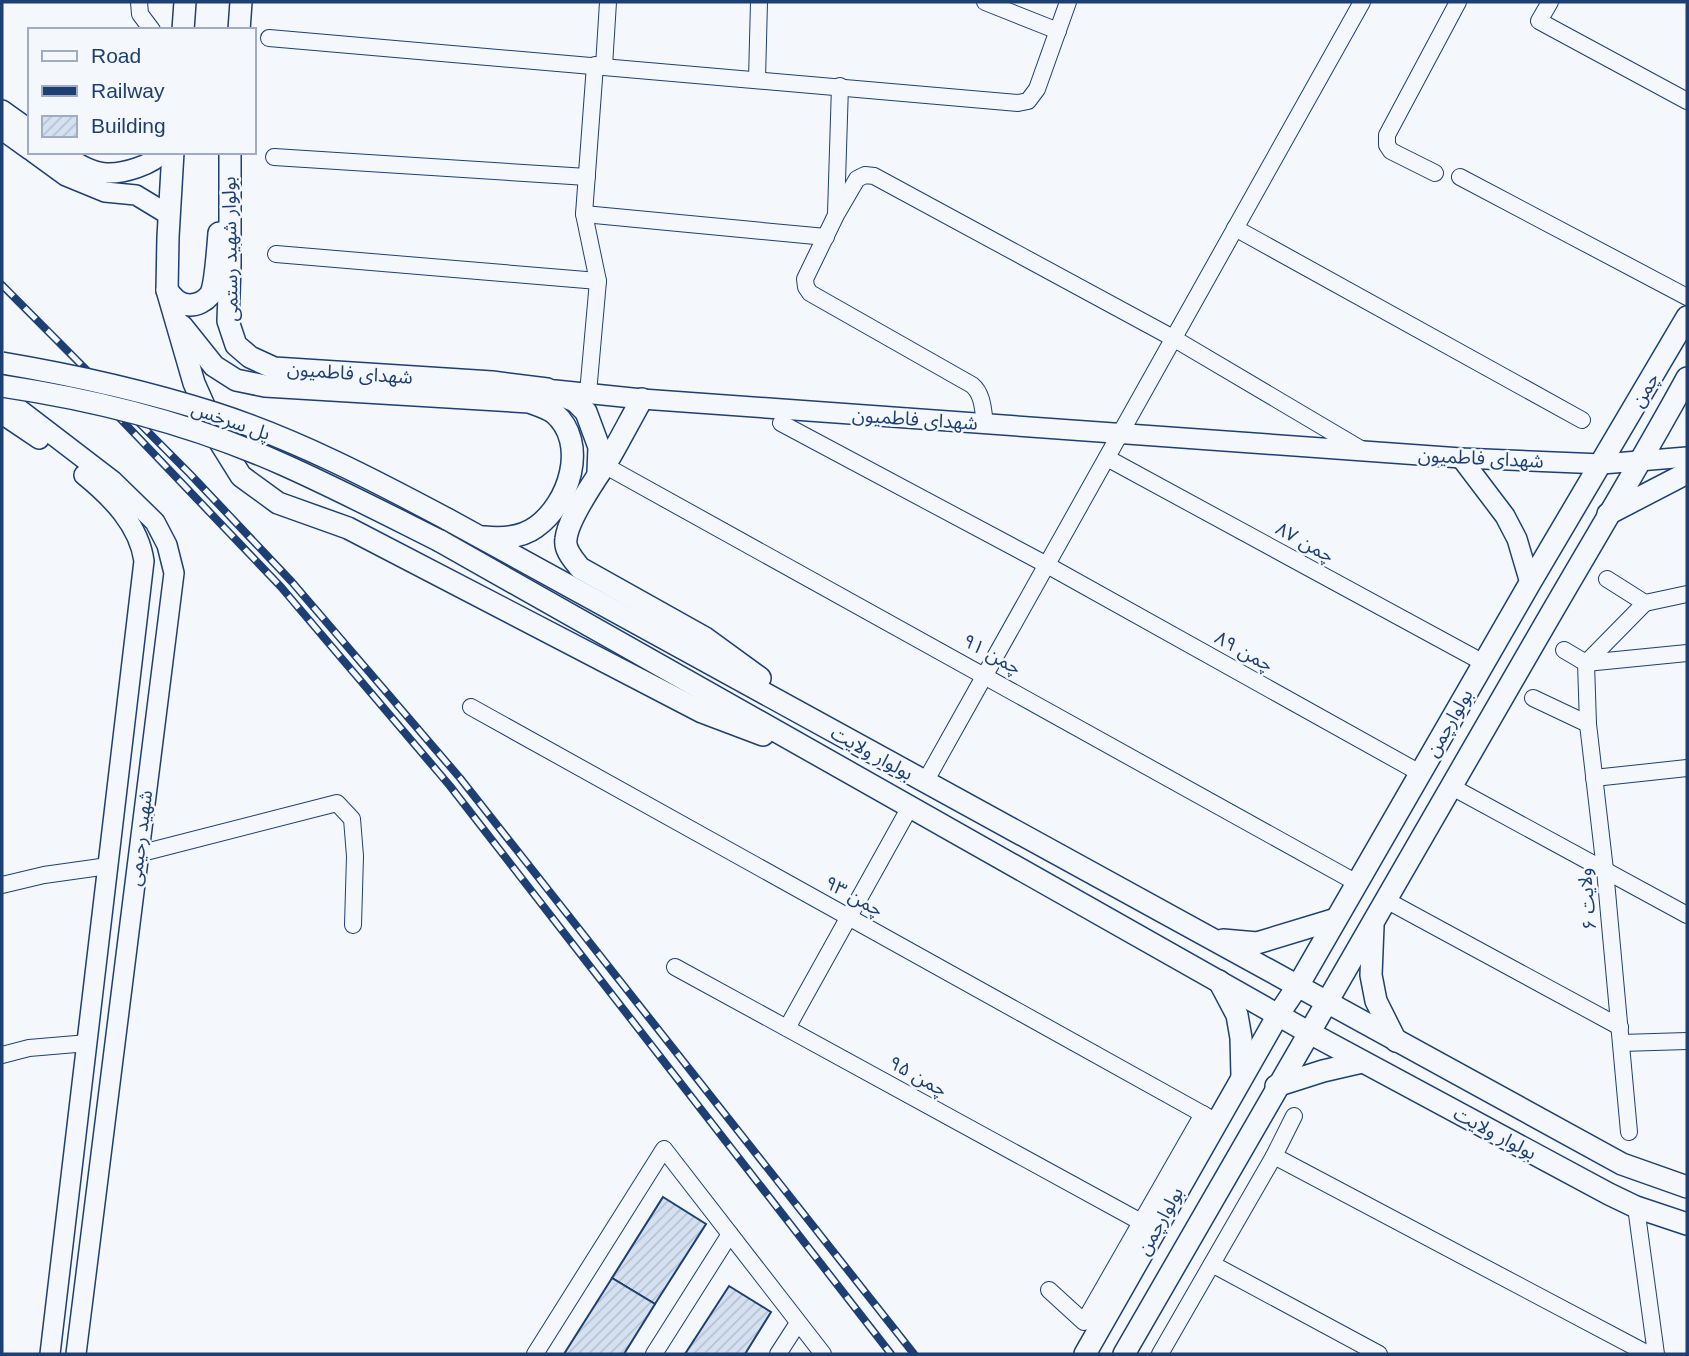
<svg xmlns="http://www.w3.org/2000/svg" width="1689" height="1356" font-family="Arial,'Noto Sans Arabic',sans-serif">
  <defs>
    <pattern id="building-hatch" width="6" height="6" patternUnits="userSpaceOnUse" patternTransform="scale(1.75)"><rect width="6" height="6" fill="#d5e0f0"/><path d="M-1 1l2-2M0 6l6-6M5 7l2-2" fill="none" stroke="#b6c1d1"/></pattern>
  </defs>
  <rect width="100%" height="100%" fill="#f4f7fb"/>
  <g fill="url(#building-hatch)" stroke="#1d3f73" stroke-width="2">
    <polygon points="663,1197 706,1224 655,1304 612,1278"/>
    <polygon points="612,1278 655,1304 624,1354 564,1354"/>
    <polygon points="729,1286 771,1312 745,1354 685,1354"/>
  </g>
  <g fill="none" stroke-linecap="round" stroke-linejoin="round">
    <g stroke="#1d3f73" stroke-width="18">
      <g id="minor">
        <polyline points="139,2 140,14 152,30"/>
        <polyline points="985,2 1058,31"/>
        <polyline points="1550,2 1539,21 1687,101"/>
        <polyline points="269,38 1018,103 1028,101 1037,89 1068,2"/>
        <polyline points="604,66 608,2"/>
        <polyline points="757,79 759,2"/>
        <polyline points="274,157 587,177"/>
        <polyline points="1435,173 1391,151 1387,145 1387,135 1458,2"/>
        <polyline points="1460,177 1687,297"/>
        <polyline points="836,213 840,86"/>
        <polyline points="584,214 826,237"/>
        <polyline points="1235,228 1582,420"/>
        <polyline points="276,254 598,281"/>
        <polyline points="588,393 598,281 584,214 595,65"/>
        <polyline points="781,423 1047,565 1420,773"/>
        <path d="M985 424C983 410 983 394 972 385L810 293 806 287 805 279 836 215 857 179 865 175 874 176 1173 338 1364 451"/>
        <polyline points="1107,458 1484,663"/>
        <polyline points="604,465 1357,883"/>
        <polyline points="1607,579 1645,603 1687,594"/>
        <polyline points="1564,650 1586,663"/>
        <polyline points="1586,663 1588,724 1605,870 1629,1132"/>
        <polyline points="1586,663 1687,653"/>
        <polyline points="1586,663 1645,603"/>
        <polyline points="1533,698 1588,724"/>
        <polyline points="471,707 1217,1122"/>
        <polyline points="1594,778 1687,768"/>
        <polyline points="925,782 1362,2"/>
        <polyline points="1452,787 1687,915"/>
        <polyline points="138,854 337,803 352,819 355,856 353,925"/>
        <polyline points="2,885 44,875 108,866"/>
        <polyline points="1386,900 1620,1027"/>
        <polyline points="675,967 1141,1222"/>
        <polyline points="787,1028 910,807"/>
        <polyline points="1621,1043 1687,1041"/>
        <polyline points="2,1055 29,1048 88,1043"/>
        <polyline points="1274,1156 1648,1354"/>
        <polyline points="1636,1207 1656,1354"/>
        <polyline points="1212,1264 1379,1354"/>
        <polyline points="1049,1290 1084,1322 1203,1114"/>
        <polyline points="535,1354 664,1149 823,1354"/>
        <polyline points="654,1354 730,1234"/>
        <polyline points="778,1354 798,1323"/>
        <polyline points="1160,1354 1274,1156 1294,1116"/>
      </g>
    </g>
    <g stroke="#1d3f73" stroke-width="22">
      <g id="tertiary">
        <polyline points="2,110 30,130"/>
        <polyline points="2,130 30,150"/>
        <polyline points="33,152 66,176 105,192 136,195 169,215"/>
        <path d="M61 152C73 161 91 172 106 173 123 174 153 165 163 152"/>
        <polyline points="555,390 642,399 1461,458 1602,464 1687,457"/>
        <polyline points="2,396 113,481 155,522 167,545 174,573 76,1354"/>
        <polyline points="2,414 39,439"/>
        <polyline points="1461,458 1505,516 1517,539 1530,583"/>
        <path d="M50 1354 144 561C139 525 112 498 84 475"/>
      </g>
    </g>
    <g stroke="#1d3f73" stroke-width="24">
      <g id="secondary">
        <polyline points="183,30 185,2"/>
        <polyline points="239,30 241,2"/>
        <polyline points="173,152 168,237 167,290 194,383 221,444 241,476 278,503 348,528 702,712 763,735"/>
        <polyline points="230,152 230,265 228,321 236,345 250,357 274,368 492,382 547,389 575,401 586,412 599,447 598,472"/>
        <path d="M167 290C173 298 179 305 190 305 197 305 205 301 210 295 215 287 218 246 219 233"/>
        <path d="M182 326 214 366 236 380 265 386 529 402C537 405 547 408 554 413 589 443 569 504 536 527 521 538 503 539 484 537"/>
        <path d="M642 399C630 420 619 442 607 462 595 480 568 518 566 539 564 550 574 560 580 568L705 638 760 678"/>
        <polyline points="1608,514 1687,473"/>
        <polyline points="447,519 1622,1164 1687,1187"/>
        <polyline points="440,541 1308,1032 1609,1194 1636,1207 1687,1224"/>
        <polyline points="1373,926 1371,975 1376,1001 1396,1041"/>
        <polyline points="1223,940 1257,943 1336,919"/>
        <polyline points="1219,981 1237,1015 1241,1038 1242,1076"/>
        <polyline points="1276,1086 1323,1071 1362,1062"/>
        <polyline points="1085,1354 1278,1015 1299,984 1530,583 1687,317"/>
        <path d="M1124 1354C1260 1115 1399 877 1537 638 1587 551 1639 466 1687 378"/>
      </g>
    </g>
    <use href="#minor" stroke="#f4f7fb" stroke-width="16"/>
    <use href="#tertiary" stroke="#f4f7fb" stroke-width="19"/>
    <use href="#secondary" stroke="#f4f7fb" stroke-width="21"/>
    <g stroke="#1d3f73" stroke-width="8">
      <g id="rail">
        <polyline points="2,285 190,474 292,582 460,778 914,1354"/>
        <polyline points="112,410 281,587 450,786 891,1354"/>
      </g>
    </g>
    <use href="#rail" stroke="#f4f7fb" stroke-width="5" stroke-dasharray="16" stroke-linecap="butt"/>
    <g stroke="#1d3f73" stroke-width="24" stroke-linecap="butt">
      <g id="secondary-bridge">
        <path d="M2 363C73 375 145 391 214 413 295 439 372 479 447 519"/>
        <path d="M2 386C97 400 194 425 282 464 336 488 388 515 440 541"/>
      </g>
    </g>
    <use href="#secondary-bridge" stroke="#f4f7fb" stroke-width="21"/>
  </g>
  <g text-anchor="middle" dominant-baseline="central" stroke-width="5" stroke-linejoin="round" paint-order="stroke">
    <g font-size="19" fill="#1d3f73" stroke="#f4f7fb">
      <text transform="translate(230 249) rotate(-91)">بولوار شهید رستمی</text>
      <text transform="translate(350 373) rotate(4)">شهدای فاطمیون</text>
      <text transform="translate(1645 390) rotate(-60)">چمن</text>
      <text transform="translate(915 419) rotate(4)">شهدای فاطمیون</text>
      <text transform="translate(231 421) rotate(19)">پل سرخس</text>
      <text transform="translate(1481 458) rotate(3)">شهدای فاطمیون</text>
      <text transform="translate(1305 542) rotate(29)">چمن ۸۷</text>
      <text transform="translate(1244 651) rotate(29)">چمن ۸۹</text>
      <text transform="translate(992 654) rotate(29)">چمن ۹۱</text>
      <text transform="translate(1449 723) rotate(-60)">بولوارچمن</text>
      <text transform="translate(872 753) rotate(29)">بولوار ولایت</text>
      <text transform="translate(140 838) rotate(-83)">شهید رحیمی</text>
      <text transform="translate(854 896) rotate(29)">چمن ۹۳</text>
      <text transform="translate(1587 899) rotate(-95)">ولایت ۶</text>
      <text transform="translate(918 1076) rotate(29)">چمن ۹۵</text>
      <text transform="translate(1495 1133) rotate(28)">بولوار ولایت</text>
      <text transform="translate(1160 1221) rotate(-61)">بولوارچمن</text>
    </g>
  </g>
  <rect width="1689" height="1356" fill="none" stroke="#1d3f73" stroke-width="7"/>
  <rect x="28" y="28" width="228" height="126" fill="#f4f7fb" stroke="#9eadc5" stroke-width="2"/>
  <rect x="42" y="51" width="35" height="10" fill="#f4f7fb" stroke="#9eadc5" stroke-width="2"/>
  <text x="91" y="63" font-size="21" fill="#1d3f73">Road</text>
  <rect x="42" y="86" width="35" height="10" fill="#1d3f73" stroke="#9eadc5" stroke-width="2"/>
  <text x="91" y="98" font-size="21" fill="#1d3f73">Railway</text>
  <rect x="42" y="116" width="35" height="21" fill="url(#building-hatch)" stroke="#9eadc5" stroke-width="2"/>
  <text x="91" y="133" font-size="21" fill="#1d3f73">Building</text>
</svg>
